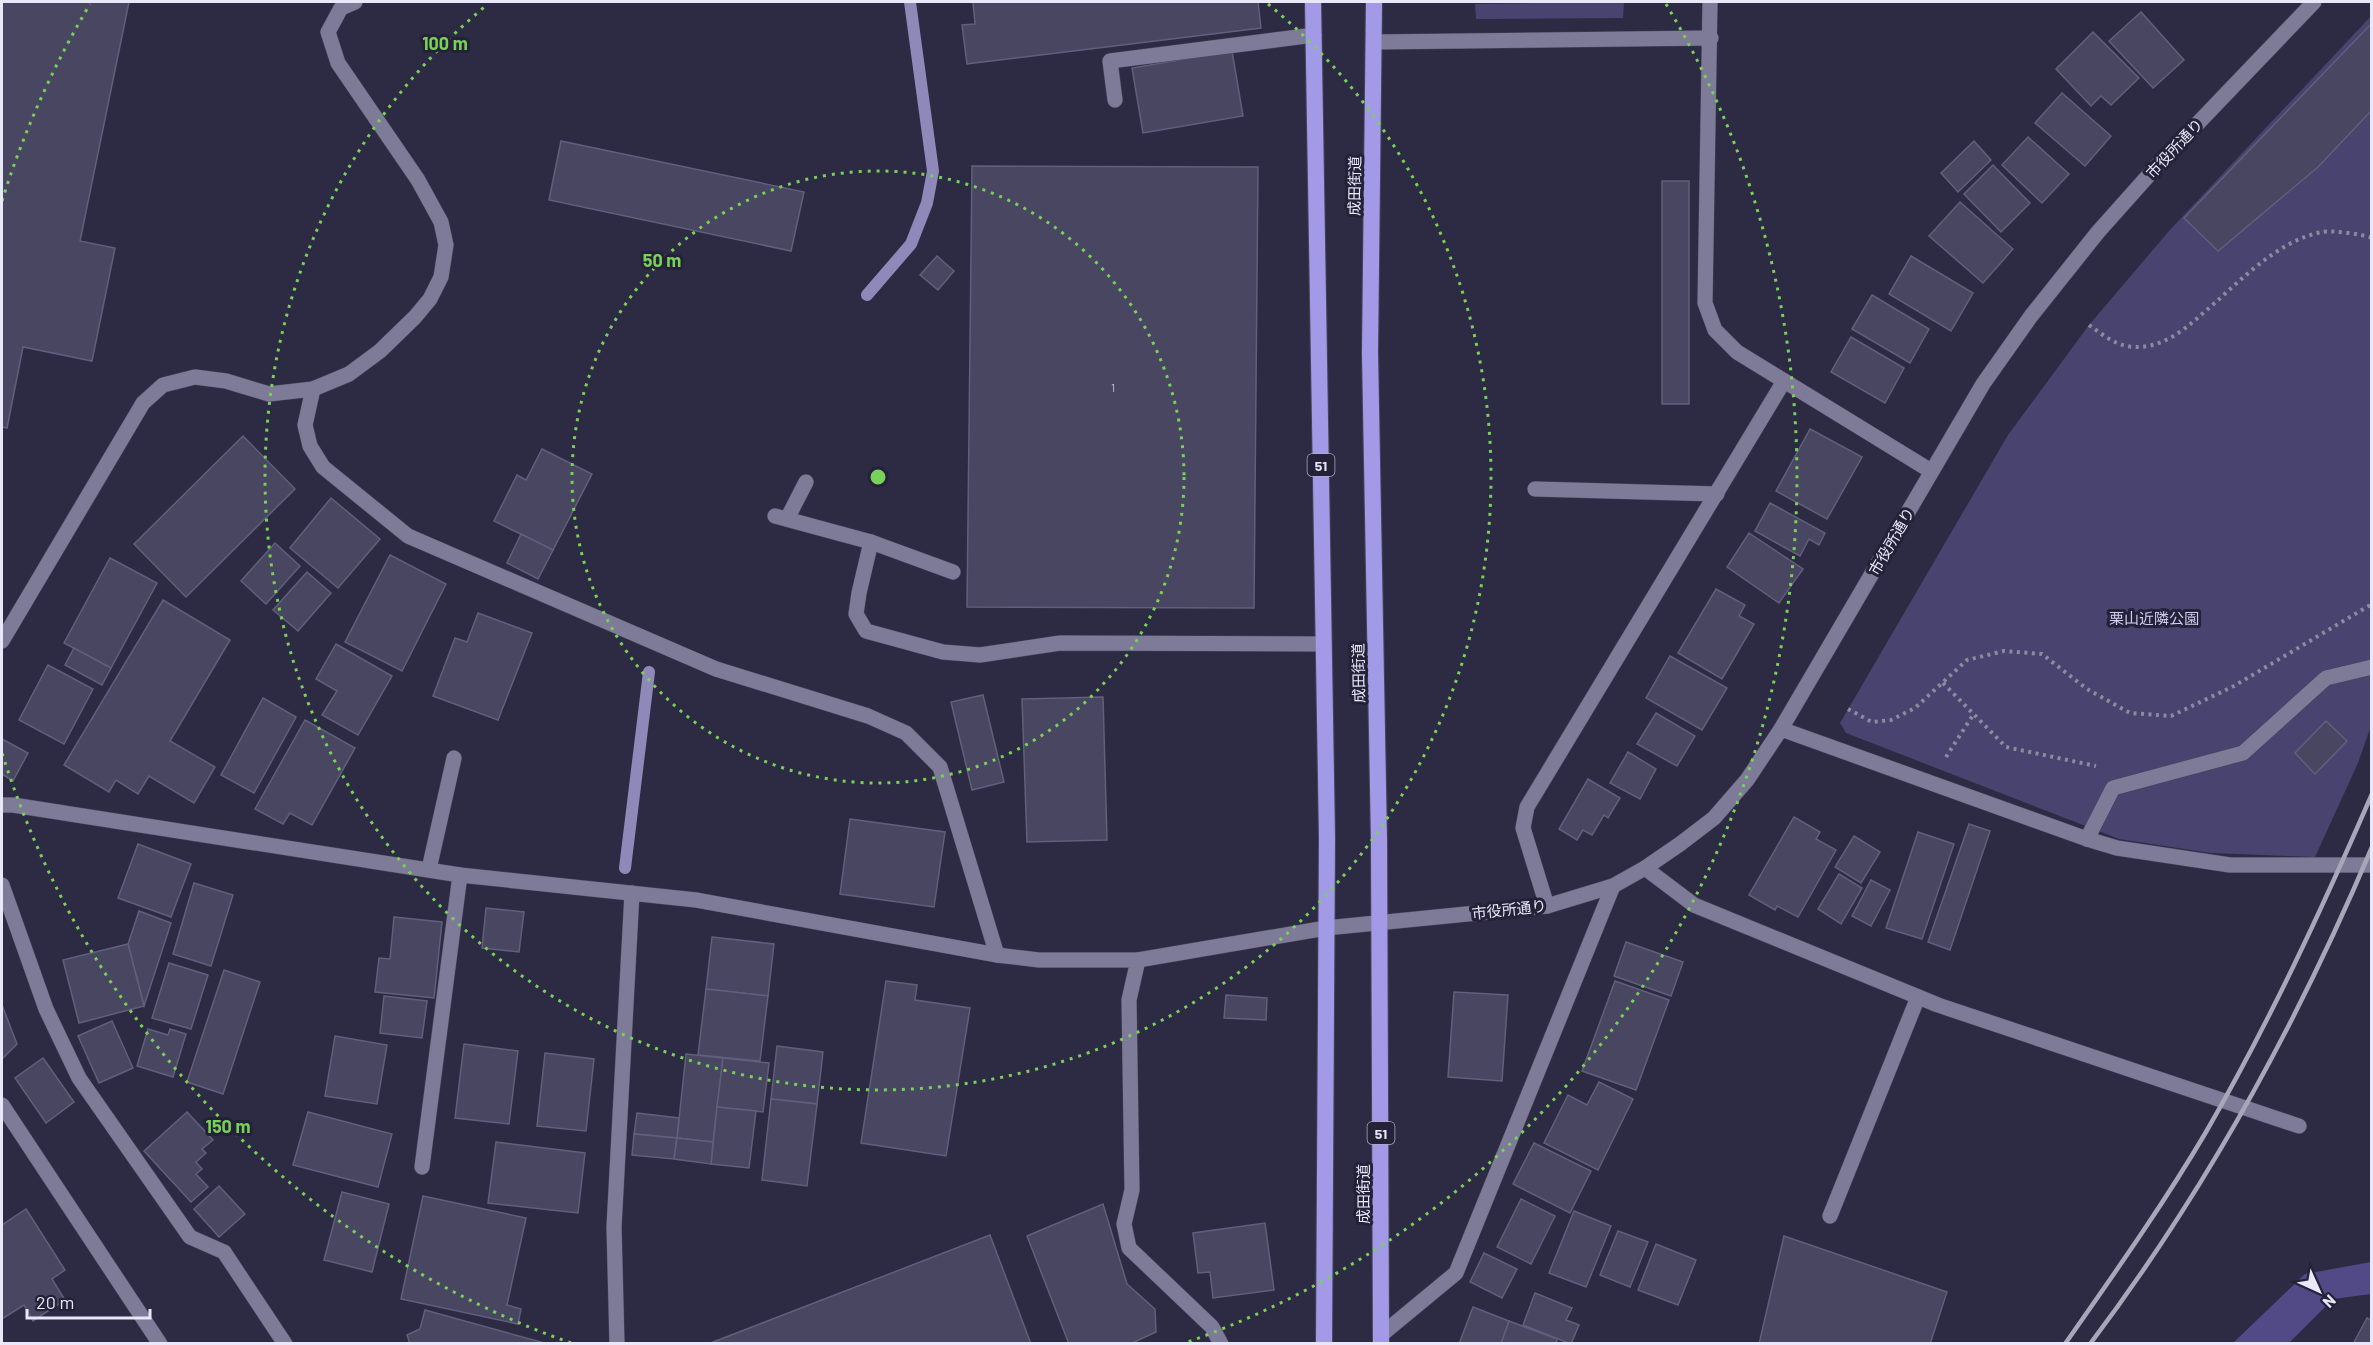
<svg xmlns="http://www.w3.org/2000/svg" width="2373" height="1345" font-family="Barlow,'Noto Sans JP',sans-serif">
  <rect width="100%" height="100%" fill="#2d2b43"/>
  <g fill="#48436f">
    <polygon points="1592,2 1624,2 1623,18 1476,19 1475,4"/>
    <polygon points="2371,16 2371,726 2358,763 2315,857 2211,853 2119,839 1846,733 1840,723 2008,435 2089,325 2169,231"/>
  </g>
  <polygon fill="#524a86" points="2371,1262 2371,1294 2333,1299 2289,1343 2233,1343 2305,1274"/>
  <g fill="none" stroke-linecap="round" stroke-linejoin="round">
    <g stroke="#8e89b9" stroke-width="12">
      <polyline points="867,295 911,244 927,203 933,171 910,2"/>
      <polyline points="625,868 649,672"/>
    </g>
  </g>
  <g fill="#484661" stroke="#615f7b" stroke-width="1.5">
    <polygon points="2,2 129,2 80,241 115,248 92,361 23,347 7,428 2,427"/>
    <polygon points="973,2 1258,2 1261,28 967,64 962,25 975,24"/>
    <polygon points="2141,12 2184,60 2153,88 2109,41"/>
    <polygon points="2372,23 2372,110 2318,167 2218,251 2184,218"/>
    <polygon points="2093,32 2139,78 2111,105 2101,96 2091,106 2056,69"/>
    <polygon points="1232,51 1243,116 1143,133 1132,68"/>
    <polygon points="2062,93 2111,136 2085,166 2035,123"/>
    <polygon points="2028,137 2069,174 2042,203 2002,165"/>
    <polygon points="561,141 804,192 791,251 549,200"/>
    <polygon points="1974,141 1991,160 1958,192 1941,173"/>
    <polygon points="1993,165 2030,203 2001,232 1964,194"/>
    <polygon points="972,166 1258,167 1254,608 967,607"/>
    <rect x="1662" y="181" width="27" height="223"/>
    <polygon points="1960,202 2013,249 1983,283 1929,236"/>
    <polygon points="937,256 954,271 938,290 920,275"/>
    <polygon points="1911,256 1973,293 1951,331 1889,294"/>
    <polygon points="1872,295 1929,329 1910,363 1852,329"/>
    <polygon points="1851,337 1904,368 1885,403 1831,372"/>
    <polygon points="1810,429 1862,457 1827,519 1776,491"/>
    <polygon points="243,436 295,489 186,597 134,544"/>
    <polygon points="542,449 592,474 553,550 494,521 517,475 526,480"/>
    <polygon points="331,498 380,539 338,588 290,548"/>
    <polygon points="1770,503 1825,533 1819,545 1809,539 1800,556 1755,531"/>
    <polygon points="1749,533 1803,569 1779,603 1727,567"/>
    <polygon points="521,534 553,550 538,579 507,563"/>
    <polygon points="275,543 300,566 266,604 241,581"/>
    <polygon points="390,555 446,584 402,671 345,642"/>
    <polygon points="110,558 157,583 111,668 64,643"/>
    <polygon points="307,572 331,593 298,631 273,610"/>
    <polygon points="1716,589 1745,605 1739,616 1754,624 1722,679 1678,653"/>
    <polygon points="163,600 230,640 170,741 215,767 194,803 149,776 138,794 116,780 109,792 64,765"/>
    <polygon points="478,613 532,633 498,720 433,696 455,638 467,642"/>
    <polygon points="336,644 392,676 358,735 322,715 337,691 316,679"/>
    <polygon points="74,648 111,668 102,685 65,665"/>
    <polygon points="1670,656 1727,688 1702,730 1646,698"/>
    <polygon points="48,665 93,689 64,744 19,720"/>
    <polygon points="983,695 1004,782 972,790 951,702"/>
    <polygon points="1103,697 1107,840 1027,842 1022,699"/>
    <polygon points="263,698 296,717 254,793 221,775"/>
    <polygon points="1656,713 1695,736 1677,766 1637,744"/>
    <polygon points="305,720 355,748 312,825 290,813 283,824 255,809"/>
    <polygon points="2326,721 2347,741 2315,774 2295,753"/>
    <polygon points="2,739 28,753 13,781 2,774"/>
    <polygon points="1628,752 1656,769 1640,799 1610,783"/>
    <polygon points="1588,779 1620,798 1608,818 1604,815 1592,835 1583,830 1577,840 1559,829"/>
    <polygon points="1794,817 1820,832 1816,839 1836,850 1798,917 1777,906 1775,910 1749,895"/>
    <polygon points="850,819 945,832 934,907 840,894"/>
    <polygon points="1969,824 1990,831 1950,950 1928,942"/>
    <polygon points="1918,832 1954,844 1922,939 1886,928"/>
    <polygon points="1854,836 1880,852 1861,883 1835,867"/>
    <polygon points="138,844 191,864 171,917 118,898"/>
    <polygon points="1839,874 1862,888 1841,924 1818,909"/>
    <polygon points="1871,880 1890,890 1871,926 1852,916"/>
    <polygon points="194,883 233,895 211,966 173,954"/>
    <polygon points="486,908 524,912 519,952 482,948"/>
    <polygon points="139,911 171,923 144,1006 128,944"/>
    <polygon points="394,917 442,922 434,998 375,992 379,958 390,959"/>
    <polygon points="712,937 774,944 768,996 706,989"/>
    <polygon points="1626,942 1683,962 1671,996 1614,976"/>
    <polygon points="128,944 144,1006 79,1023 63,960"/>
    <polygon points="169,963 208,975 191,1029 152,1018"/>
    <polygon points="224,970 260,982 223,1094 187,1082"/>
    <polygon points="886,981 917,985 915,1000 970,1008 946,1156 861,1143"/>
    <polygon points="1615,981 1669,1000 1636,1090 1582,1071"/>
    <polygon points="706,989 768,996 760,1061 698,1055"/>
    <polygon points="1454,992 1508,995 1502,1081 1448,1077"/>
    <polygon points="1226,995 1267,998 1266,1020 1224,1018"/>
    <polygon points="384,996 427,1001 422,1038 380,1033"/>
    <polygon points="2,1005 17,1044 2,1059"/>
    <polygon points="112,1021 133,1068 99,1083 78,1036"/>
    <polygon points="148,1029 168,1035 170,1029 186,1034 173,1077 137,1066"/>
    <polygon points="335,1036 387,1045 377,1104 325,1096"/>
    <polygon points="464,1044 518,1051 509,1124 455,1118"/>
    <polygon points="777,1046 823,1052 817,1104 771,1099"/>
    <polygon points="545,1053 594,1059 586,1131 537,1126"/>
    <polygon points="686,1054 723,1058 713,1142 677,1138"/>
    <polygon points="43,1058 74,1102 46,1123 15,1078"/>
    <polygon points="723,1058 769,1063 763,1112 717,1107"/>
    <polygon points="1599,1082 1633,1099 1598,1170 1544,1143 1568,1095 1587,1105"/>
    <polygon points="771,1099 817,1104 807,1186 762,1180"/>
    <polygon points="717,1107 756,1111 749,1168 711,1164"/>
    <polygon points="187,1112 213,1140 202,1149 206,1153 196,1162 202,1169 196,1174 208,1187 191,1202 144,1151"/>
    <polygon points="308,1112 392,1134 378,1187 293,1165"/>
    <polygon points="637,1113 679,1118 677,1138 634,1134"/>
    <polygon points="634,1134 677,1138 674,1159 632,1155"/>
    <polygon points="677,1138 713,1142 711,1164 674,1159"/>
    <polygon points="496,1142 585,1153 578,1213 488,1203"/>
    <polygon points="1534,1143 1591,1171 1570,1213 1513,1184"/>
    <polygon points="219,1186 245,1214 219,1237 194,1209"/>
    <polygon points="342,1192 389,1204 372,1272 324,1260"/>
    <polygon points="423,1196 526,1218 507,1305 521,1309 518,1324 401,1299"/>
    <polygon points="1521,1199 1555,1216 1531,1264 1497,1247"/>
    <polygon points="1103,1204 1127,1284 1155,1309 1156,1332 1130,1344 1069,1344 1027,1236"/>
    <polygon points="26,1209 65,1270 52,1279 65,1300 33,1321 24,1305 2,1319 2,1225"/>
    <polygon points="1574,1211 1611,1226 1586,1287 1549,1273"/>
    <polygon points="1265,1223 1274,1290 1213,1298 1210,1272 1198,1273 1193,1233"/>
    <polygon points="1618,1231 1648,1242 1630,1287 1600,1275"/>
    <polygon points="990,1235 1031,1344 708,1344"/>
    <polygon points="1784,1236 1947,1292 1930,1344 1759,1344"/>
    <polygon points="1656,1244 1696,1260 1678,1305 1638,1290"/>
    <polygon points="1484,1253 1517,1269 1502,1298 1470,1282"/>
    <polygon points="1535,1293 1572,1308 1566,1320 1579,1325 1571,1344 1523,1325"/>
    <polygon points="1473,1307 1509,1321 1501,1344 1459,1344"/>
    <polygon points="425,1310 548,1344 410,1344 407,1335 420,1329"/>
    <polygon points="2367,1318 2372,1321 2372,1344 2353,1344"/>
    <polygon points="1509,1321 1557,1339 1556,1344 1501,1344"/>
  </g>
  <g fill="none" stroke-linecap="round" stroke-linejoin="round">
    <g stroke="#48465b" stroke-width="16">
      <g id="service">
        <polyline points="1374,42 1711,38"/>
        <polyline points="1115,100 1110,61 1314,35"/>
        <polyline points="313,389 305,425 310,446 323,467 408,536 716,669 868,716 906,733 940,767 997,955"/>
        <polyline points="1535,489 1717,494"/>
        <polyline points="775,516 871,542 953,572"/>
        <polyline points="787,519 806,482"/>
        <polyline points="871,542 859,593 856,614 866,631 943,652 980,655 1060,643 1323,644"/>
        <polyline points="1645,868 1694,905 1938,1005 2299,1126"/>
        <polyline points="429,869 454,758"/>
        <polyline points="2,885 46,1009 79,1078 190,1237 224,1252 285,1344"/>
        <polyline points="1547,906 1523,828 1527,807 1784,381"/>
        <polyline points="1138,960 1129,1000 1132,1190 1124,1224 1129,1248 1212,1327 1221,1344"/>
        <polyline points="422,1167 460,875"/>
        <polyline points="1830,1216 1918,997"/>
        <polyline points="1381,1335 1456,1273 1613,886"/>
        <polyline points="617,1344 614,1227 632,893"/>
      </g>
    </g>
    <g stroke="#48465b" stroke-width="16">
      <g id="minor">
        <polyline points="1710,2 1705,303 1715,330 1737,352 1931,471"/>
        <polyline points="2,641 143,403 163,385 195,377 226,381 269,394 313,389 349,374 380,351 415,317 430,299 441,277 446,245 441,222 418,180 338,63 328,32 341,8 355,2"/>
        <polyline points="1781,729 2087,839 2117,848 2230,865 2372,865"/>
        <polyline points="2087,839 2113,788 2243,753 2326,678 2372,667"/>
        <polyline points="2,1105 160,1344"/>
      </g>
    </g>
    <g stroke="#48465b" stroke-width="16">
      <polyline id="tertiary" points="2,805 13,805 460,875 696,900 997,955 1039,960 1138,960 1326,928 1547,906 1613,886 1645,868 1680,844 1714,818 1747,780 1781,729 1983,384 2031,316 2098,232 2156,167 2314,2"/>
    </g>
    <g stroke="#48465b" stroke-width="18">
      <g id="trunk">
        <polyline points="1313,2 1327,838 1324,1344"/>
        <polyline points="1374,2 1370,353 1379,841 1381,1344"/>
      </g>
    </g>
    <g stroke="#8b8a9e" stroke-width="4" stroke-dasharray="3 4.5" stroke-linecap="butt">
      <path d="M2089 325C2103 335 2116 346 2134 347 2161 348 2182 332 2202 314 2237 285 2275 241 2322 232 2332 230 2361 234 2372 238"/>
      <polyline points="1943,683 2006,747 2096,766"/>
      <polyline points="1848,709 1872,722 1891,720 1915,708 1967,660 2004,651 2042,654 2087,689 2130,713 2171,716 2234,686 2372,604"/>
      <polyline points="1946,757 1973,715"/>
    </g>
    <use href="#service" stroke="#7d7b98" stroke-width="15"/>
    <use href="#minor" stroke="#7d7b98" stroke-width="15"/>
    <use href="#tertiary" stroke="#7d7b98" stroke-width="15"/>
    <use href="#trunk" stroke="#a29ae7" stroke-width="16"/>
    <g stroke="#a8a7ba" stroke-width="4.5">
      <path d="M2065 1344C2114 1274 2163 1205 2206 1132 2269 1023 2322 909 2372 794"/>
      <path d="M2090 1344C2205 1192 2298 1022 2372 847"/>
    </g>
  </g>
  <g fill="none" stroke="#78d158" stroke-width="3" stroke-dasharray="3 6">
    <circle cx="878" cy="477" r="306"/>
    <path d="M1268 4A613 613 0 1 1 488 4"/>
    <path d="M571 1343A919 919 0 0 1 2 753M2 201A919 919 0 0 1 90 4M1666 4A919 919 0 0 1 1185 1343"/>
  </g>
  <g text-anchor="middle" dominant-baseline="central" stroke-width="6" stroke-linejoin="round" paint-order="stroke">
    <g font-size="12" fill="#c0c0d2">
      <text x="1113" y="387">1</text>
    </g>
    <g fill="#242139" stroke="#adacbf" stroke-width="1.5">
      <rect x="1307.5" y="454" width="27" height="22" rx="4.5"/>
      <rect x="1367.5" y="1122" width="27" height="22" rx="4.5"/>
    </g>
    <g font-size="14" font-weight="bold" fill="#e8e8f8">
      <text x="1321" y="465">51</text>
      <text x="1381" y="1133">51</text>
    </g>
    <g font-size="15" fill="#e8e8f8" stroke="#242139">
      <text transform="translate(2174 148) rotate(-47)">市役所通り</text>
      <text transform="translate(1354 186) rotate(-89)">成田街道</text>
      <text transform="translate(1891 541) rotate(-60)">市役所通り</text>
      <text transform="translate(1358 673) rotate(-91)">成田街道</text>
      <text transform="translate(1509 909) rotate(-6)">市役所通り</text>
      <text transform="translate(1363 1194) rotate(-90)">成田街道</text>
    </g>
    <g font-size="15" fill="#cfcdf1" stroke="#242139">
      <text x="2154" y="618">栗山近隣公園</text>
    </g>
  </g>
  <circle cx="878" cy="477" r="9" fill="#78d158" stroke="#242139" stroke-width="3"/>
  <g font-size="18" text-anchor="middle" font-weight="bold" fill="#78d158" stroke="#242139" stroke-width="6" stroke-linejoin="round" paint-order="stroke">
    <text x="445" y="50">100 m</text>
    <text x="662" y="267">50 m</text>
    <text x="228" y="1133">150 m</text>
  </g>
  <rect width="2373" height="1345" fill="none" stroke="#e8e8f8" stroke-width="6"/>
  <g transform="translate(2319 1291) rotate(135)" stroke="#242139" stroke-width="4.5" paint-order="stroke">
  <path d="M0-4.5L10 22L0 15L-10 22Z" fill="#e8e8f8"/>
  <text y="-9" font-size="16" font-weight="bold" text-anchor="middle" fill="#e8e8f8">N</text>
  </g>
  <path d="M27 1309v9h123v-9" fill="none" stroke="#e8e8f8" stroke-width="3"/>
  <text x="36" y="1309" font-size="18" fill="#e8e8f8" stroke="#242139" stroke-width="4.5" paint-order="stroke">20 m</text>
</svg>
